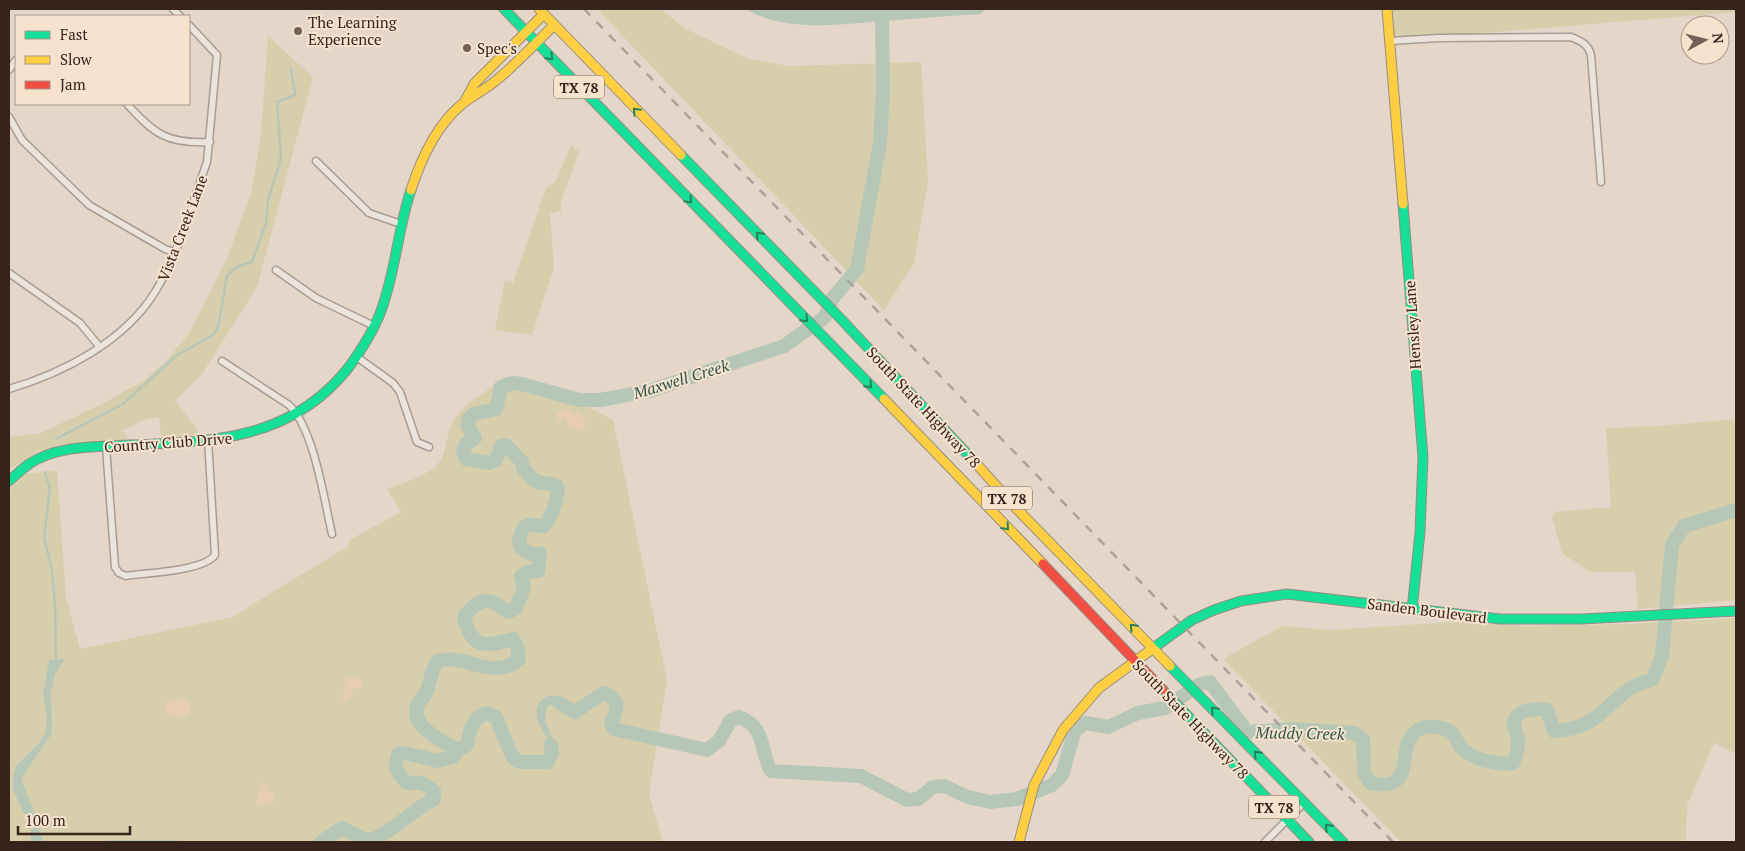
<svg xmlns="http://www.w3.org/2000/svg" width="1745" height="851" font-family="'PT Serif',serif">
  <rect width="100%" height="100%" fill="#e4d7ca"/>
  <g fill="#d7ceac">
    <polygon points="597,9 660,9 686,29 749,59 788,66 921,62 928,181 914,263 884,310"/>
    <polygon points="1387,9 1736,9 1736,12 1390,41"/>
    <polygon points="268,36 313,77 257,287 202,374 175,401 196,427 200,441 162,443 159,417 147,419 121,431 127,435 127,440 61,445 39,451 10,469 9,437 41,433 104,403 143,381 166,361 188,335 227,258 252,190 261,134"/>
    <polygon points="571,145 579,152 561,201 561,211 550,214 554,267 532,335 495,330 505,280 513,283 546,188 556,181"/>
    <path d="M503 377 545 384 613 420 667 680 649 794 663 842H9V491L25 474 57 470 66 598 80 649 232 617 347 547 351 539 401 512 387 489C405 482 438 474 444 453 448 439 448 425 458 414 468 401 490 391 503 377Z"/>
    <polygon points="1736,419 1736,600 1638,609 1635,572 1590,572 1562,553 1552,517 1555,512 1611,507 1606,428 1659,426"/>
    <polygon points="1736,618 1736,754 1714,743 1687,806 1686,842 1401,842 1223,659 1282,626 1331,630 1450,622 1526,626 1628,624"/>
  </g>
  <g fill="#e8ceb0">
    <polygon points="565,408 573,413 575,420 575,414 579,412 586,423 582,430 569,427 566,416 560,422 556,414"/>
    <polygon points="355,677 362,683 363,688 353,688 348,700 342,699 346,679"/>
    <polygon points="184,699 189,704 190,711 186,715 179,717 175,714 178,708 174,715 167,713 165,708 167,703"/>
    <polygon points="262,783 269,786 267,791 274,793 274,800 269,804 266,798 265,804 259,806 256,801"/>
  </g>
  <g fill="#b6c7b8">
    <path d="M746 9H986L981 14C949 16 917 18 885 21 841 24 786 33 746 9Z"/>
    <polygon points="65,659 55,674 51,691 52,733 21,779 36,817 43,842 31,842 31,828 13,790 13,776 16,766 40,742 46,732 47,714 43,694 49,660"/>
    <path d="M553 695 576 706 574 720 553 704 547 707 545 720 554 742 555 764 548 762C548 755 549 746 547 739 545 732 540 727 538 721 533 707 540 697 553 695Z"/>
    <polygon points="112,840 174,840 187,842 102,842"/>
  </g>
  <g fill="none" stroke-linecap="round" stroke-linejoin="round">
    <g stroke="#b6c7b8" stroke-width="2.5">
      <polyline points="56,439 123,404 176,356 213,335 218,327 227,276 236,267 252,262 266,223 268,200 281,158 277,102 295,95 291,69"/>
      <polyline points="45,472 50,489 44,538 51,565 55,602 56,662"/>
    </g>
    <g stroke="#b6c7b8" stroke-width="14">
      <path d="M559 703 575 712 604 693C621 699 618 709 611 723L614 729 707 750 719 741 730 721 739 717C767 728 759 749 771 771L861 776 907 800 918 799 933 787 944 786 968 797 990 802 1017 799 1052 785 1062 775 1075 730 1086 723 1108 727 1138 713 1165 708 1200 684 1210 682 1247 732 1289 729 1354 733 1363 739 1364 773 1370 783C1423 794 1390 740 1422 728 1430 725 1445 727 1452 733 1455 736 1457 742 1460 746 1472 760 1496 765 1513 763 1516 755 1519 748 1518 739 1517 734 1514 729 1514 724 1515 709 1536 708 1547 710L1554 731C1598 728 1600 709 1631 688 1637 684 1646 682 1653 679L1662 656 1672 545 1684 526 1736 510"/>
      <path d="M457 750C444 741 411 728 417 707 418 701 425 697 427 691 431 680 431 671 437 661 466 653 494 682 519 659L517 646 513 639C485 647 472 650 464 617 470 608 483 596 495 603 500 606 504 610 509 612L516 608 524 587 521 576 527 572 538 571 540 554H531L521 548 519 540 523 528 529 525 544 526C551 519 560 494 557 486 551 483 548 484 541 483 533 482 528 473 523 468L522 462 506 445 501 446 496 460 489 463 466 459 463 451 466 444 475 438 467 425 468 419 474 414 496 409 501 387 513 383 522 384 579 400H600L649 391 784 346 825 317 833 298 857 269 880 143 883 91 882 21 877 9"/>
      <path d="M321 842 342 828 368 841C393 832 411 811 434 799V791L422 783H407C397 773 393 768 398 754L405 753 438 761 453 757 457 750 467 745C470 730 472 718 487 713L496 717 512 756 519 762H548L552 753 551 745"/>
    </g>
    <g stroke="#a89c94" stroke-width="9">
      <g id="street">
        <polyline points="173,9 180,16"/>
        <path d="M1390 41 1438 38 1571 37C1581 41 1588 44 1591 55L1601 182"/>
        <polyline points="9,70 16,60"/>
        <path d="M127 104C155 135 168 144 210 142"/>
        <polyline points="9,117 22,140 89,205 165,249 174,252"/>
        <polyline points="316,161 369,213 401,224"/>
        <polyline points="276,270 316,298 374,326"/>
        <polyline points="9,273 80,323 99,346"/>
        <polyline points="357,357 393,383 400,392 417,442 429,447"/>
        <path d="M222 361 289 405C314 429 324 499 332 534"/>
        <path d="M9 389C63 373 124 342 155 292 178 255 192 204 207 162L217 55 189 25"/>
        <path d="M106 447 115 567 119 573 126 576C145 573 204 571 215 555L208 440"/>
        <polyline points="1265,842 1304,803"/>
      </g>
    </g>
    <g stroke="#988c83" stroke-width="11">
      <g id="fast">
        <polyline points="504,9 884,399"/>
        <polyline points="681,155 840,318 972,459"/>
        <polyline points="1403,204 1423,457 1420,532 1412,610"/>
        <path d="M9 481C16 475 22 469 29 464 57 445 97 447 129 445 213 442 292 440 349 367 362 349 375 329 382 308 396 269 398 228 411 190"/>
        <polyline points="1148,652 1192,620 1214,610 1241,601 1287,594 1500,619 1581,619 1736,611"/>
        <polyline points="1170,666 1343,842"/>
        <polyline points="1163,690 1309,842"/>
      </g>
    </g>
    <g stroke="#988c83" stroke-width="11">
      <g id="slow">
        <polyline points="539,9 681,155"/>
        <polyline points="1387,9 1403,204"/>
        <polyline points="465,101 474,84 544,14"/>
        <path d="M411 190C421 159 436 126 461 105 473 95 487 89 499 78 518 62 536 43 554 25"/>
        <polyline points="884,399 1043,564"/>
        <polyline points="972,459 1016,508 1170,666"/>
        <polyline points="1019,842 1034,785 1063,730 1099,688 1148,652"/>
      </g>
    </g>
    <g stroke="#988c83" stroke-width="11">
      <polyline id="jam" points="1043,564 1163,690"/>
    </g>
    <use href="#street" stroke="#ebe4dc" stroke-width="6"/>
    <use href="#fast" stroke="#16e098" stroke-width="9"/>
    <use href="#slow" stroke="#ffcf43" stroke-width="9"/>
    <use href="#jam" stroke="#f24e42" stroke-width="9"/>
    <polyline stroke="#aaa29c" stroke-width="2.5" stroke-dasharray="9 9" stroke-linecap="butt" points="584,9 1393,842"/>
  </g>
  <defs><path id="oneway-chevron" d="M-2-3.5L2.5 0L-2 3.5" fill="none" stroke-width="1.6" stroke-linecap="round" stroke-linejoin="round" transform="scale(1.25)"/></defs>
  <g stroke="#26825a">
    <use href="#oneway-chevron" transform="translate(550 57) rotate(46)"/>
    <use href="#oneway-chevron" transform="translate(636 111) rotate(-134)"/>
    <use href="#oneway-chevron" transform="translate(689 200) rotate(46)"/>
    <use href="#oneway-chevron" transform="translate(759 235) rotate(-135)"/>
    <use href="#oneway-chevron" transform="translate(805 319) rotate(46)"/>
    <use href="#oneway-chevron" transform="translate(869 385) rotate(46)"/>
    <use href="#oneway-chevron" transform="translate(1006 527) rotate(48)"/>
    <use href="#oneway-chevron" transform="translate(1133 627) rotate(-134)"/>
    <use href="#oneway-chevron" transform="translate(1214 710) rotate(-134)"/>
    <use href="#oneway-chevron" transform="translate(1257 754) rotate(-134)"/>
    <use href="#oneway-chevron" transform="translate(1328 827) rotate(-134)"/>
  </g>
  <g fill="#736259" stroke="#f6e3ce" stroke-width="2">
    <circle cx="298" cy="31" r="5"/>
    <circle cx="467" cy="48" r="5"/>
  </g>
  <g text-anchor="middle" dominant-baseline="central" stroke-width="4" stroke-linejoin="round" paint-order="stroke">
    <g fill="#f6e3ce" stroke="#705d51" stroke-width="1">
      <rect x="554" y="75.5" width="50" height="23" rx="4"/>
      <rect x="982" y="486.5" width="50" height="23" rx="4"/>
      <rect x="1249" y="795.5" width="50" height="23" rx="4"/>
    </g>
    <g font-size="14" font-weight="bold" fill="#36231c">
      <text x="579" y="87">TX 78</text>
      <text x="1007" y="498">TX 78</text>
      <text x="1274" y="807">TX 78</text>
    </g>
    <g font-size="15" fill="#36231c" stroke="#f6e3ce" text-anchor="start">
      <text x="308" y="22">The Learning<tspan x="308" dy="17">Experience</tspan></text>
      <text x="477" y="48">Spec's</text>
    </g>
    <g font-size="15" fill="#36231c" stroke="#f6e3ce">
      <text transform="translate(182 228) rotate(-69)">Vista Creek Lane</text>
      <text transform="translate(1412 325) rotate(-94)">Hensley Lane</text>
      <text transform="translate(924 407) rotate(47)">South State Highway 78</text>
      <text transform="translate(168 442) rotate(-4)">Country Club Drive</text>
      <text transform="translate(1427 610) rotate(7)">Sanden Boulevard</text>
      <text transform="translate(1191 719) rotate(46)">South State Highway 78</text>
    </g>
    <g font-size="16" font-style="italic" fill="#2b564b" stroke="#f6e3ce">
      <text transform="translate(681 379) rotate(-17)">Maxwell Creek</text>
      <text transform="translate(1300 733) rotate(1)">Muddy Creek</text>
    </g>
  </g>
  <rect width="1745" height="851" fill="none" stroke="#36231c" stroke-width="20"/>
  <rect x="15" y="15" width="175" height="90" fill="#f6e3ce" stroke="#a99687"/>
  <rect x="25" y="31" width="25" height="8" fill="#16e098" stroke="#a99687"/>
  <text x="60" y="40" font-size="15" fill="#36231c">Fast</text>
  <rect x="25" y="56" width="25" height="8" fill="#ffcf43" stroke="#a99687"/>
  <text x="60" y="65" font-size="15" fill="#36231c">Slow</text>
  <rect x="25" y="81" width="25" height="8" fill="#f24e42" stroke="#a99687"/>
  <text x="60" y="90" font-size="15" fill="#36231c">Jam</text>
  <g transform="translate(1705 40) rotate(83)"><circle r="24" fill="#f6e3ce" stroke="#a99687"/>
  <path d="M0-4L9 19L0 12L-9 19Z" fill="#736259"/>
  <text y="-8" font-size="14" font-weight="bold" text-anchor="middle" fill="#36231c">N</text>
  </g>
  <path d="M18 826v8h112v-8" fill="none" stroke="#36231c" stroke-width="2.5"/>
  <text x="25" y="826" font-size="15" fill="#36231c" stroke="#f6e3ce" stroke-width="4" paint-order="stroke">100 m</text>
</svg>
